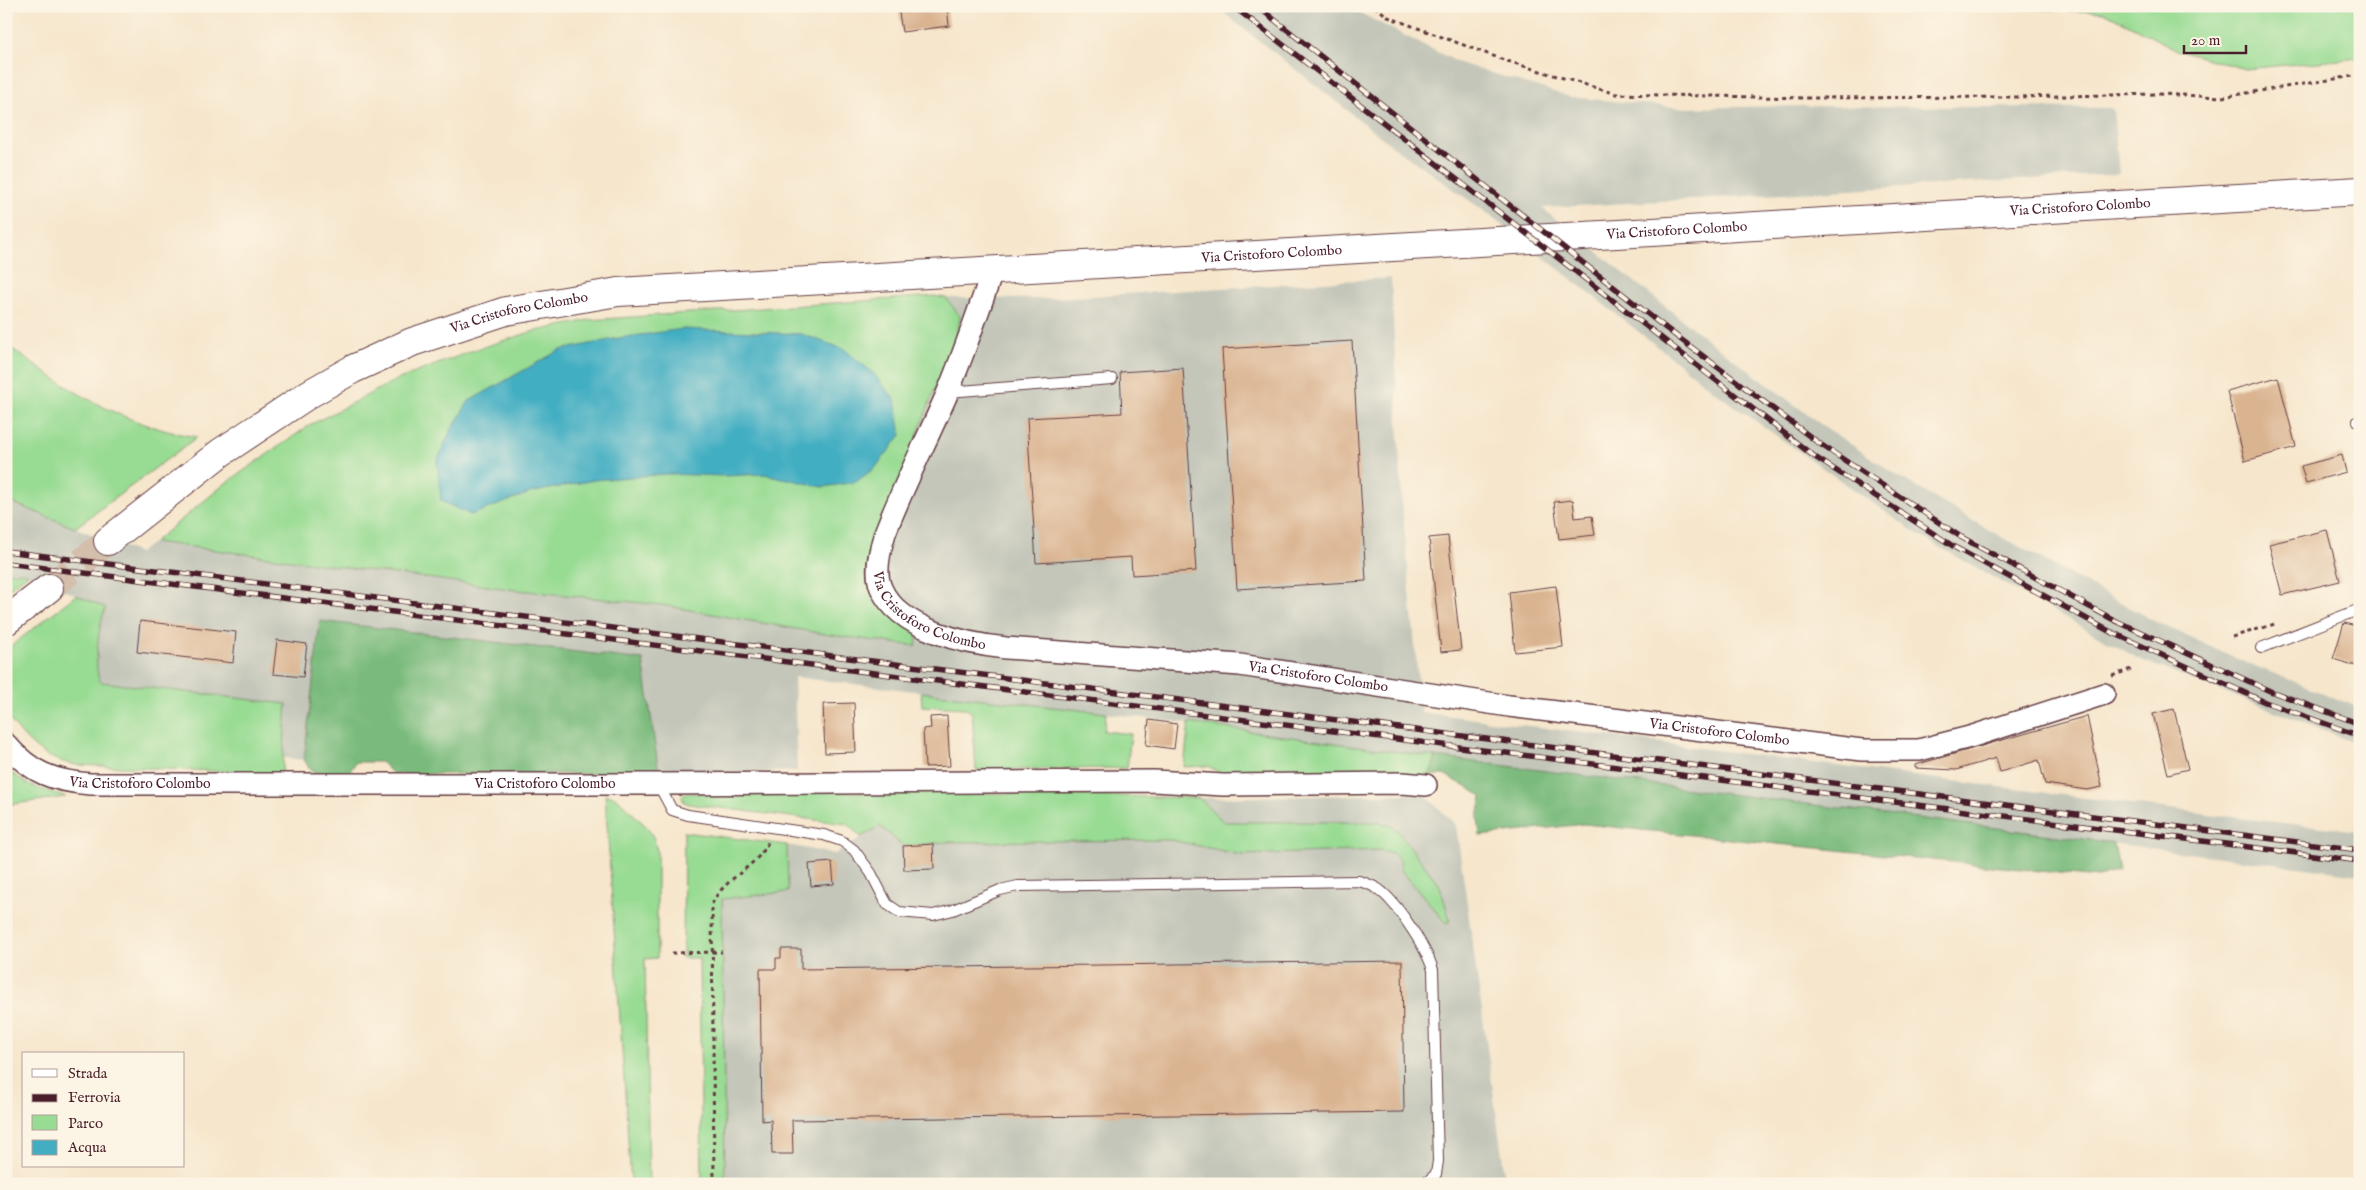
<svg xmlns="http://www.w3.org/2000/svg" width="2366" height="1190" font-family="'IM FELL English',serif">
  <rect width="100%" height="100%" fill="#fcf5e5"/>
  <filter id="ink" filterUnits="userSpaceOnUse"><feTurbulence type="fractalNoise" baseFrequency=".02" numOctaves="2"/><feDisplacementMap in="SourceGraphic" scale="10" xChannelSelector="R" yChannelSelector="G"/><feConvolveMatrix kernelMatrix="1 2 1 2 8 2 1 2 1" color-interpolation-filters="sRGB"/></filter>
  <filter id="wash" filterUnits="userSpaceOnUse"><feTurbulence type="fractalNoise" baseFrequency=".0096" numOctaves="4" result="noise"/><feDisplacementMap in="SourceGraphic" scale="20" xChannelSelector="R" yChannelSelector="G"/><feGaussianBlur stdDeviation="1.12" result="paint"/><feColorMatrix in="noise" values="0 0 0 0 0 0 0 0 0 0 0 0 0 0 0 0 0 1.4 0 .05"/><feComposite in="paint" operator="in"/></filter>
  <g filter="url(#wash)">
    <rect width="100%" height="100%" fill="#f6e6cc"/>
    <g fill="#c3c6b9">
      <polygon points="1215,6 1351,6 1362,14 1459,63 1570,97 1684,108 1801,106 2113,108 2119,174 1542,208 1709,341 1819,423 1898,476 1973,521 2154,621 2245,662 2360,708 2360,744 2139,659 1920,536 1727,401 1487,213 1390,144"/>
      <polygon points="1391,278 1402,504 1421,712 2247,819 2360,831 2360,875 1436,757 1188,723 794,677 797,771 659,774 320,621 304,760 94,737 57,721 104,607 23,572 6,573 6,500 139,553 154,542 517,590 661,605 830,635 916,646 918,630 871,562 960,316 946,298 1040,299"/>
      <polygon points="933,792 1199,798 1424,794 1456,825 1506,1184 725,1184 722,899 788,892 787,845 835,854"/>
    </g>
    <g fill="#98db93" stroke="#717d5f">
      <polygon points="1938,6 2360,6 2360,58 2245,69 2179,51 2104,12"/>
      <polygon points="934,296 946,298 960,316 958,329 881,529 871,562 918,630 916,646 830,635 661,605 517,590 154,542 226,483 310,425 394,381 474,350 531,332 589,320"/>
      <path d="M6 344C64 388 123 426 197 437L75 528 6 500Z"/>
      <polygon points="23,572 28,574 6,591 6,573"/>
      <path d="M76 595 106 608C99 619 92 672 101 682L287 704 282 774 77 765C41 759 28 743 6 715V650Z"/>
      <polygon points="921,692 1106,713 1104,731 1131,734 1127,768 976,770 972,713 965,708 922,706"/>
      <polygon points="1189,723 1436,757 1429,776 1226,777 1208,766 1184,767"/>
      <polygon points="6,769 29,785 66,797 6,805"/>
      <polygon points="933,792 1199,798 1224,822 1378,822 1390,825 1398,831 1440,886 1450,921 1446,923 1401,870 1401,861 1393,853 1381,850 1242,855 1171,840 948,842 903,846 880,826 861,837 847,824 689,804 684,802 682,797 684,793"/>
      <polygon points="605,794 615,797 622,803 648,828 654,839 657,851 657,958 645,959 649,1184 631,1184"/>
      <polygon points="684,832 787,845 788,892 722,899 725,1184 702,1184 699,958 683,958"/>
    </g>
    <g fill="#7abb7d" stroke="#626d54">
      <polygon points="320,621 643,660 659,774 393,774 381,762 356,762 349,773 313,773 304,760"/>
      <polygon points="1436,757 2114,843 2119,871 2098,877 1584,824 1480,836 1478,818 1482,796 1444,774 1429,776"/>
    </g>
    <polygon fill="#43aec2" stroke="#466676" points="683,329 801,334 844,349 873,373 895,400 901,435 876,467 856,482 823,487 764,474 724,476 667,474 594,480 530,493 471,515 441,501 437,461 450,432 469,401 560,350 619,338"/>
    <g id="blocks">
      <g fill="#dab491">
        <polygon points="898,6 947,6 949,26 902,32"/>
        <polygon points="1352,341 1366,581 1237,589 1222,349"/>
        <polygon points="1183,368 1196,571 1132,575 1131,557 1036,563 1027,418 1122,413 1120,372"/>
        <polygon points="2278,377 2296,447 2245,461 2227,391"/>
        <polygon points="2342,455 2346,472 2306,483 2301,466"/>
        <polygon points="1573,500 1575,518 1592,516 1595,535 1559,539 1554,502"/>
        <polygon points="2327,530 2340,581 2282,595 2269,544"/>
        <polygon points="1448,536 1461,650 1441,652 1429,538"/>
        <polygon points="1556,586 1563,647 1515,652 1509,592"/>
        <polygon points="140,621 236,632 233,663 137,652"/>
        <polygon points="2344,623 2360,627 2360,667 2333,659"/>
        <polygon points="277,640 307,644 303,677 273,674"/>
        <polygon points="854,703 856,752 825,753 823,704"/>
        <polygon points="2174,709 2188,769 2168,774 2153,714"/>
        <polygon points="947,716 950,766 925,767 923,729 931,728 930,717"/>
        <polygon points="2087,716 2102,787 2087,790 2045,784 2039,760 2000,772 1996,758 1956,770 1915,768 1915,765"/>
        <polygon points="1149,720 1177,724 1174,749 1146,745"/>
        <polygon points="933,844 934,869 904,870 903,846"/>
        <polygon points="832,862 834,884 811,886 809,864"/>
        <polygon points="781,949 801,949 801,969 1402,961 1404,1112 792,1120 793,1154 772,1154 771,1120 762,1121 760,969 776,969 776,958 781,958"/>
      </g>
    </g>
  </g>
  <g filter="url(#ink)">
    <use href="#blocks" fill-opacity="0" stroke="#643d43" stroke-width="1"/>
    <g fill="none" stroke-linecap="round" stroke-linejoin="round">
      <polyline stroke="#d4beac" stroke-width="28" stroke-dasharray="28 14" stroke-linecap="butt" points="49,588 108,541"/>
      <g stroke="#643d43" stroke-width="12">
        <g id="lane">
          <polyline points="948,392 1112,379"/>
          <polyline points="2358,421 2360,420"/>
          <polyline points="2261,648 2360,609"/>
          <path d="M658 784 672 810 688 815 824 835 842 841 854 850 871 873 887 904 899 912 933 915 953 910 1000 890 1018 886 1359 881C1366 883 1372 885 1378 889 1396 901 1427 949 1433 970L1438 1161 1436 1174 1425 1184"/>
        </g>
      </g>
      <g stroke="#643d43" stroke-width="24">
        <g id="street">
          <path id="s1" d="M993 270C978 311 964 354 947 394 927 440 903 486 885 533 880 549 874 572 881 588 899 630 967 644 1006 648L1240 665 1509 706 1862 750H1919L1970 737 2104 694"/>
          <path id="s2" d="M6 744C31 773 53 781 90 784H658L1154 781 1223 785 1402 783 1426 785"/>
        </g>
      </g>
      <g stroke="#643d43" stroke-width="30">
        <g id="primary">
          <path id="s3" d="M108 541 220 453 309 394 353 369 412 342 506 311 618 292 2360 191"/>
          <polyline points="6,621 49,588"/>
        </g>
      </g>
      <g stroke="#643d43" stroke-width="3" stroke-dasharray="4 4" stroke-linecap="butt">
        <polyline points="1375,6 1388,17 1504,60 1616,94 1807,98 2014,97 2159,94 2222,97 2360,75"/>
        <polyline points="2232,637 2275,624"/>
        <polyline points="2112,676 2134,668"/>
        <polyline points="672,953 722,952"/>
        <path d="M714 1184 712 904C723 878 757 868 768 842"/>
      </g>
      <use href="#lane" stroke="#fff" stroke-width="10"/>
      <use href="#street" stroke="#fff" stroke-width="21"/>
      <use href="#primary" stroke="#fff" stroke-width="28"/>
      <g stroke="#4a1f2b" stroke-width="5.5">
        <g id="rail">
          <polyline points="1233,6 1815,457 1956,548 2109,631 2265,702 2360,736"/>
          <polyline points="1257,6 1667,329 1820,444 1961,537 2114,620 2270,691 2360,724"/>
          <polyline points="6,551 2360,850"/>
          <polyline points="6,563 2360,861"/>
        </g>
      </g>
      <use href="#rail" stroke="#fcf5e5" stroke-width="4" stroke-dasharray="11" stroke-linecap="butt"/>
    </g>
  </g>
  <g text-anchor="middle" dominant-baseline="central" stroke-width="5" stroke-linejoin="round" paint-order="stroke">
    <g font-size="14" fill="#4a1f2b" stroke="#fcf5e5">
      <text stroke="none"><textPath href="#s3" startOffset="2042">Via Cristoforo Colombo</textPath></text>
      <text stroke="none"><textPath href="#s3" startOffset="1638">Via Cristoforo Colombo</textPath></text>
      <text stroke="none"><textPath href="#s3" startOffset="1232">Via Cristoforo Colombo</textPath></text>
      <text stroke="none"><textPath href="#s3" startOffset="476">Via Cristoforo Colombo</textPath></text>
      <text stroke="none"><textPath href="#s1" startOffset="394">Via Cristoforo Colombo</textPath></text>
      <text stroke="none"><textPath href="#s1" startOffset="799">Via Cristoforo Colombo</textPath></text>
      <text stroke="none"><textPath href="#s1" startOffset="1204">Via Cristoforo Colombo</textPath></text>
      <text stroke="none"><textPath href="#s2" startOffset="146">Via Cristoforo Colombo</textPath></text>
      <text stroke="none"><textPath href="#s2" startOffset="551">Via Cristoforo Colombo</textPath></text>
    </g>
  </g>
  <rect width="2366" height="1190" fill="none" stroke="#fcf5e5" stroke-width="25"/>
  <rect x="22" y="1052" width="162" height="115" fill="#fcf5e5" stroke="#b59f9b"/>
  <rect x="32" y="1069" width="25" height="8" fill="#ffffff" stroke="#b59f9b"/>
  <text x="68" y="1078" font-size="15" fill="#4a1f2b">Strada</text>
  <rect x="32" y="1094" width="25" height="8" fill="#4a1f2b" stroke="#b59f9b"/>
  <text x="68" y="1102" font-size="15" fill="#4a1f2b">Ferrovia</text>
  <rect x="32" y="1115" width="25" height="15" fill="#98db93" stroke="#b59f9b"/>
  <text x="68" y="1128" font-size="15" fill="#4a1f2b">Parco</text>
  <rect x="32" y="1140" width="25" height="15" fill="#43aec2" stroke="#b59f9b"/>
  <text x="68" y="1152" font-size="15" fill="#4a1f2b">Acqua</text>
  <path d="M2184 45v8h62v-8" fill="none" stroke="#4a1f2b" stroke-width="2.5"/>
  <text x="2191" y="45" font-size="15" fill="#4a1f2b" stroke="#fcf5e5" stroke-width="4" paint-order="stroke">20 m</text>
</svg>
